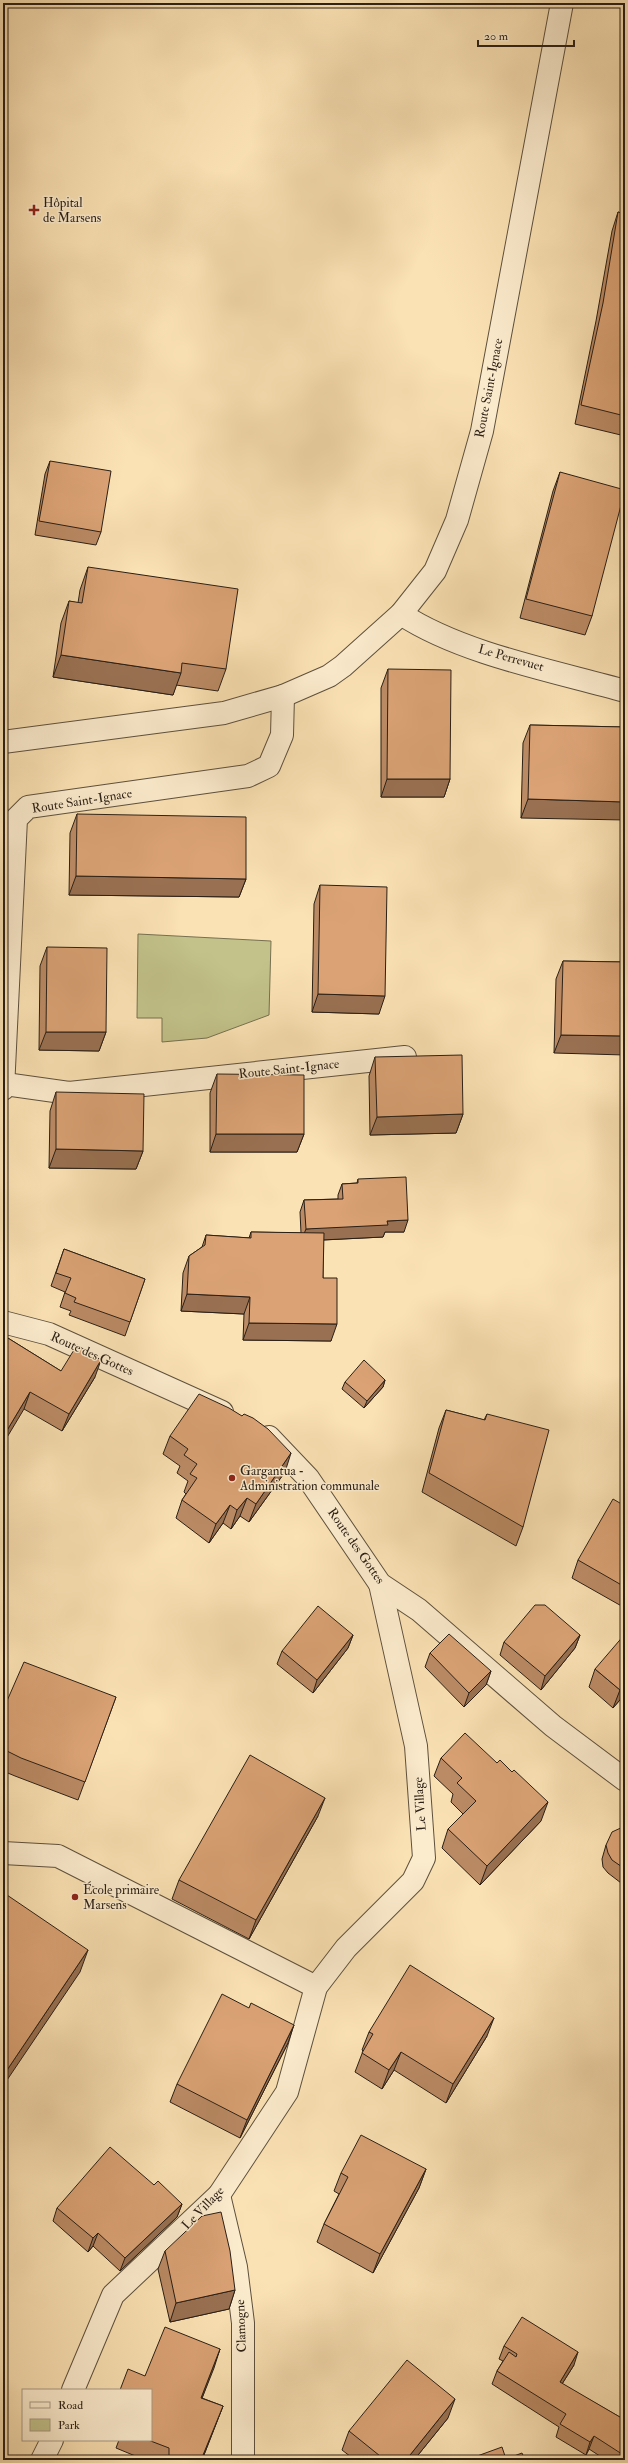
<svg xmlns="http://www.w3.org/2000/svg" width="628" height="2463" font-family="'IM FELL Double Pica',serif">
  <rect width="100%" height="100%" fill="#fbe2b4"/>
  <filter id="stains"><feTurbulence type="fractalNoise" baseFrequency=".005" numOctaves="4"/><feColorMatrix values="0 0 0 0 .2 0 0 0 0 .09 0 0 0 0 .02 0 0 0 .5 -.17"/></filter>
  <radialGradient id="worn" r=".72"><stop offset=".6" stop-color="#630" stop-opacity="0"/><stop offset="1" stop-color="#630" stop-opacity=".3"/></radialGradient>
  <polygon fill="#c2c28a" stroke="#767050" points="138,934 271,941 269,1015 207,1038 162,1042 162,1018 137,1018"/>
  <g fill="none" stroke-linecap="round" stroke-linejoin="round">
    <g stroke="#5e503d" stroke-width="24">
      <g id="minor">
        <path d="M401 614C462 654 554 671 625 691"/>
        <polyline points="3,742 224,713 283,696 329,676 343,666 401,614 435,571 457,520 482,431 562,3"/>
        <polyline points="5,1084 69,1093 405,1057"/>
        <polyline points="3,1089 16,819 28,807 248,776 269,766 282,735 283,696"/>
        <polyline points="3,1322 49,1334 222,1412"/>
        <polyline points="269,1437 308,1478 380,1584 419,1610 553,1726 625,1780"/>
        <polyline points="3,1853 58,1856 316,1987"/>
        <polyline points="219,2195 236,2267 243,2323 243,2460"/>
        <polyline points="73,2390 113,2295 219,2195 287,2092 316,1987 346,1948 413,1881 424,1858 416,1746 380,1584"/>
        <polyline points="42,2460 52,2440"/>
      </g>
    </g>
    <use href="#minor" stroke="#fcecce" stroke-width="22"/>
  </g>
  <g fill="#bb8b65" stroke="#2a1f15">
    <polygon points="618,212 625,214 625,436 575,424 596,321 612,231"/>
    <polygon points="50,461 101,532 96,545 35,535 45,474"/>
    <polygon points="560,472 592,616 585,635 520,618 553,491"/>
    <polygon points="88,567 226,669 218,691 176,685 173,695 53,677 61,623 69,601 78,603 80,590"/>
    <polygon points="388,669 450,779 444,797 381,797 381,688"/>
    <polygon points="530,725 625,727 521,818 523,743"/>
    <polygon points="77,814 246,879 239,897 69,895 70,833"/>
    <polygon points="320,885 379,1014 312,1012 314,904"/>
    <polygon points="47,947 106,1032 99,1051 39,1050 40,966"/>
    <polygon points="563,961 625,962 554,1053 556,979"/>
    <polygon points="375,1057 463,1114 456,1133 370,1135 369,1076"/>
    <polygon points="217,1074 304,1134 297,1152 210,1152 210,1093"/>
    <polygon points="56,1092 143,1151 136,1169 49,1168 50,1111"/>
    <polygon points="358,1179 404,1232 385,1232 383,1237 323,1240 323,1278 331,1341 243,1340 244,1314 181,1311 183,1273 189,1256 202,1247 206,1235 249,1238 251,1232 301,1233 300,1212 304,1200 338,1199 338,1195 342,1184 357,1183"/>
    <polygon points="64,1249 145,1279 125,1336 69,1315 71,1311 60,1307 65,1292 51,1286"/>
    <polygon points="3,1335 61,1371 95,1377 62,1431 24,1409"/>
    <polygon points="385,1380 383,1387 364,1408 342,1389 345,1382"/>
    <polygon points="446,1410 484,1420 487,1414 523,1527 516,1546 422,1492 439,1428"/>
    <polygon points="170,1436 285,1472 249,1522 240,1516 231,1529 223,1523 209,1543 176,1518 182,1500 186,1494 184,1492 188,1481 177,1473 180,1466 163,1454"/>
    <polygon points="625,1506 625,1608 572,1578 578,1560"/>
    <polygon points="353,1635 348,1648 313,1693 277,1664 282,1651"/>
    <polygon points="580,1635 575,1648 541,1690 500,1655 504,1642"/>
    <polygon points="430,1653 491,1671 486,1685 464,1707 425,1667"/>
    <polygon points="595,1669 625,1694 613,1708 589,1687"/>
    <polygon points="116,1697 78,1800 15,1776 3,1771 3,1710"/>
    <polygon points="441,1758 541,1821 480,1885 442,1848 448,1829 463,1814 451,1802 453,1794 434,1776"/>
    <polygon points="318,1816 249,1939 172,1899 179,1880"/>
    <polygon points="625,1826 625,1886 608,1873 603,1867 602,1859 606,1845"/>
    <polygon points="369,2032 487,2036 446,2103 394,2070 382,2089 355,2072 363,2051 362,2050"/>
    <polygon points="288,2043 240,2138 170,2102 177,2084"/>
    <polygon points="426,2169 419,2188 373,2273 317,2242 324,2224 339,2194 334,2191 341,2173"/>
    <polygon points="154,2185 182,2204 177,2217 120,2271 93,2246 88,2252 53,2221 57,2208"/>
    <polygon points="165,2251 235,2290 229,2309 170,2322 158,2269"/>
    <polygon points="504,2346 574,2365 562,2384 625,2420 625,2460 606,2460 589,2449 586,2455 556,2437 559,2427 492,2384 497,2371 503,2361 499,2359"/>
    <polygon points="220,2349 202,2398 223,2406 202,2460 145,2460 116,2448 119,2440 151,2440 145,2376"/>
    <polygon points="448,2418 414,2460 355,2460 342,2450 349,2431"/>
  </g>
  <g fill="#997152" stroke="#2a1f15">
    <polygon points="61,655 181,673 173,695 53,677"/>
    <polygon points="387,779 450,779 444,797 381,797"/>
    <polygon points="528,799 625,802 625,820 521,818"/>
    <polygon points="76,876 246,879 239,897 69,895"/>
    <polygon points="318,994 385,996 379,1014 312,1012"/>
    <polygon points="46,1032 106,1032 99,1051 39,1050"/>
    <polygon points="561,1035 625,1036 625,1055 554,1053"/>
    <polygon points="463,1114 456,1133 370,1135 377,1117"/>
    <polygon points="216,1134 304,1134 297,1152 210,1152"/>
    <polygon points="56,1149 143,1151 136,1169 49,1168"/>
    <polygon points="408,1220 404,1232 385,1232 383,1237 301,1241 306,1229 387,1221"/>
    <polygon points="187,1294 250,1297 244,1314 181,1311"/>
    <polygon points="249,1323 337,1324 331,1341 243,1340"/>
    <polygon points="101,1360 95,1377 62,1431 69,1414"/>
    <polygon points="385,1380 383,1387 364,1408 367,1401"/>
    <polygon points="30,1392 24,1409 3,1444 3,1437"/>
    <polygon points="291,1453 285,1472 249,1522 256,1504"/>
    <polygon points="247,1498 240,1516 231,1529 237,1510"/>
    <polygon points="230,1505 223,1523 209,1543 216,1524"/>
    <polygon points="353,1635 348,1648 313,1693 317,1680"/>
    <polygon points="580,1635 575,1648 541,1690 545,1676"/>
    <polygon points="491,1671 486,1685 464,1707 469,1693"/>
    <polygon points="625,1684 625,1694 613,1708 620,1690"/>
    <polygon points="325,1798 318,1816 249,1939 256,1920"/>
    <polygon points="548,1802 541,1821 480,1885 487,1866"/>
    <polygon points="88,1950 80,1972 3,2086 3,2076"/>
    <polygon points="494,2018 487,2036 446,2103 453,2084"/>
    <polygon points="294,2025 288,2043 240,2138 247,2120"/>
    <polygon points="401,2052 394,2070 382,2089 389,2070"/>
    <polygon points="426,2169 419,2188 373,2273 380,2254"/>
    <polygon points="182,2204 177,2217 120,2271 125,2258"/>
    <polygon points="98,2233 93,2246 88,2252 93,2238"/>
    <polygon points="235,2290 229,2309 170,2322 176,2303"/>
    <polygon points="220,2349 214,2368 195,2416 201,2398"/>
    <polygon points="578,2352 574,2365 555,2395 560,2382"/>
    <polygon points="455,2399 448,2418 414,2460 406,2460"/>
    <polygon points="223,2406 202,2460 201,2460"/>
    <polygon points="594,2436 589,2449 586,2455 590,2442"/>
  </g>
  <g fill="#daa275" stroke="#2a1f15">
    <polygon points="618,212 625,214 625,416 581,405 603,303"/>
    <polygon points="50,461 111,471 101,532 39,521"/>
    <polygon points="560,472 625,490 592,616 526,599"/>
    <polygon points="88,567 238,589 226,669 182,663 181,673 61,655 69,601 82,603"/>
    <polygon points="388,669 451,670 450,779 387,779"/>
    <polygon points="530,725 625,727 625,802 528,799"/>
    <polygon points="77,814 246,817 246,879 76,876"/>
    <polygon points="320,885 387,887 385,996 318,994"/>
    <polygon points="47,947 107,948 106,1032 46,1032"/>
    <polygon points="563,961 625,962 625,1036 561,1035"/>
    <polygon points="462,1055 463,1114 377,1117 375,1057"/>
    <polygon points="217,1074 304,1075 304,1134 216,1134"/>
    <polygon points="56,1092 144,1094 143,1151 56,1149"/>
    <polygon points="406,1177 408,1220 387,1221 388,1225 306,1229 304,1200 343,1199 342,1184 358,1183 358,1179"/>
    <polygon points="251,1232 324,1233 323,1278 337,1278 337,1324 249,1323 250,1297 187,1294 189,1256 205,1245 206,1235 251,1238"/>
    <polygon points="64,1249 145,1279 130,1322 74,1302 76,1298 65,1293 71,1278 56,1273"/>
    <polygon points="3,1335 61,1371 77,1345 101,1360 69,1414 30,1392 3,1437"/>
    <polygon points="364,1360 385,1380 367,1401 345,1382"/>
    <polygon points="199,1394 229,1408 242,1416 244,1414 253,1418 268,1429 291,1453 256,1504 247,1498 237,1510 230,1505 216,1524 182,1500 197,1478 190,1474 197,1464 184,1455 188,1449 170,1436"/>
    <polygon points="446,1410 485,1420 487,1414 549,1430 523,1527 429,1473"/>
    <polygon points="613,1499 625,1506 625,1587 578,1560"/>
    <polygon points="535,1605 545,1605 580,1635 545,1676 504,1642"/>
    <polygon points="318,1606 353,1635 317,1680 282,1651"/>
    <polygon points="449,1634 491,1671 469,1693 430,1653"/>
    <polygon points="625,1634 625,1684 620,1690 595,1669"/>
    <polygon points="24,1662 116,1697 85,1782 21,1758 3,1749 3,1710"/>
    <polygon points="465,1733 497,1763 500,1760 512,1772 514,1770 548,1802 487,1866 448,1829 476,1801 457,1783 462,1778 441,1758"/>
    <polygon points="250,1755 325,1798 256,1920 179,1880"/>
    <polygon points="625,1826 625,1869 612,1860 608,1853 606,1845 612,1832"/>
    <polygon points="7,1895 88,1950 3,2076 3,1902"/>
    <polygon points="410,1965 494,2018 453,2084 401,2052 389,2070 362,2053 373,2034 369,2032"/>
    <polygon points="222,1994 249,2008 251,2003 294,2025 247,2120 177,2084"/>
    <polygon points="361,2135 426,2169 380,2254 324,2224 348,2177 341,2173"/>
    <polygon points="110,2147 154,2185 158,2181 182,2204 125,2258 98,2233 93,2238 57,2208"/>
    <polygon points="221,2212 230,2251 235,2290 176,2303 165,2251 202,2216"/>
    <polygon points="522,2317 578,2352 560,2382 625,2420 625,2456 594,2436 590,2442 560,2424 566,2414 497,2371 509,2352 516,2357 517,2354 504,2346"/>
    <polygon points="165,2327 220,2349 201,2398 223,2406 201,2460 169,2460 169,2448 148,2440 151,2440 151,2390 120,2390 128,2369 145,2376"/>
    <polygon points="407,2360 455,2399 406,2460 385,2460 349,2431"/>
    <polygon points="502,2447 506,2459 522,2453 525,2460 469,2460 469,2459"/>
  </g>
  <g fill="#8f2418" stroke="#fcecce" stroke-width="1.5">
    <path d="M32 204h4v4h4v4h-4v4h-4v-4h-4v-4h4z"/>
    <circle cx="232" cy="1478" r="4"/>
    <circle cx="75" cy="1897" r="4"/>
  </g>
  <g text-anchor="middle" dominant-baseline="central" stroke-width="3" stroke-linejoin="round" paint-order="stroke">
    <g font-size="13" fill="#2a1f15" stroke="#fcecce" text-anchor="start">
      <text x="43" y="203">Hôpital<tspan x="43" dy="15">de Marsens</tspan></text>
      <text x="240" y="1471">Gargantua -<tspan x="240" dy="15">Administration communale</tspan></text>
      <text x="83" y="1890">École primaire<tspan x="83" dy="15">Marsens</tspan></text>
    </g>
    <g font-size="13" fill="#2a1f15" stroke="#fcecce">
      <text transform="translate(489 388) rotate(-79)">Route Saint-Ignace</text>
      <text transform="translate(511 658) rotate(16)">Le Perrevuet</text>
      <text transform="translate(82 801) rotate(-9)">Route Saint-Ignace</text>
      <text transform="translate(289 1069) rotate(-6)">Route Saint-Ignace</text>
      <text transform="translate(92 1354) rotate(24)">Route des Gottes</text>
      <text transform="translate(356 1546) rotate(55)">Route des Gottes</text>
      <text transform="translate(420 1804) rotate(-94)">Le Village</text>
      <text transform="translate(203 2208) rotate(-46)">Le Village</text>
      <text transform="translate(241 2326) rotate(-92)">Clamogne</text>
    </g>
  </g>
  <rect width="628" height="2463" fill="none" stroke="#fbe2b4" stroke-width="16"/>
  <rect x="4" y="4" width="620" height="2455" fill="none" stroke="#2a1f15" stroke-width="2"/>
  <rect x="8" y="8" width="612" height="2447" fill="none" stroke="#2a1f15"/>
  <rect x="22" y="2389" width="130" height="52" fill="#fcecce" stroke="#a89a84"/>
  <rect x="30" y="2402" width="20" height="6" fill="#fcecce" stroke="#a89a84"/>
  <text x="58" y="2409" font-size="12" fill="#2a1f15">Road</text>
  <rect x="30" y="2419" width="20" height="12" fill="#c2c28a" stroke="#a89a84"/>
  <text x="58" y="2429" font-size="12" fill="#2a1f15">Park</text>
  <path d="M478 40v6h96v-6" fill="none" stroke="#2a1f15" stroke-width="2"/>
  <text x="484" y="40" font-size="12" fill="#2a1f15" stroke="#fcecce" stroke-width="3" paint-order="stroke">20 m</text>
  <rect width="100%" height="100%" filter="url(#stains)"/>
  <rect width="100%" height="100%" fill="url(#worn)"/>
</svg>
